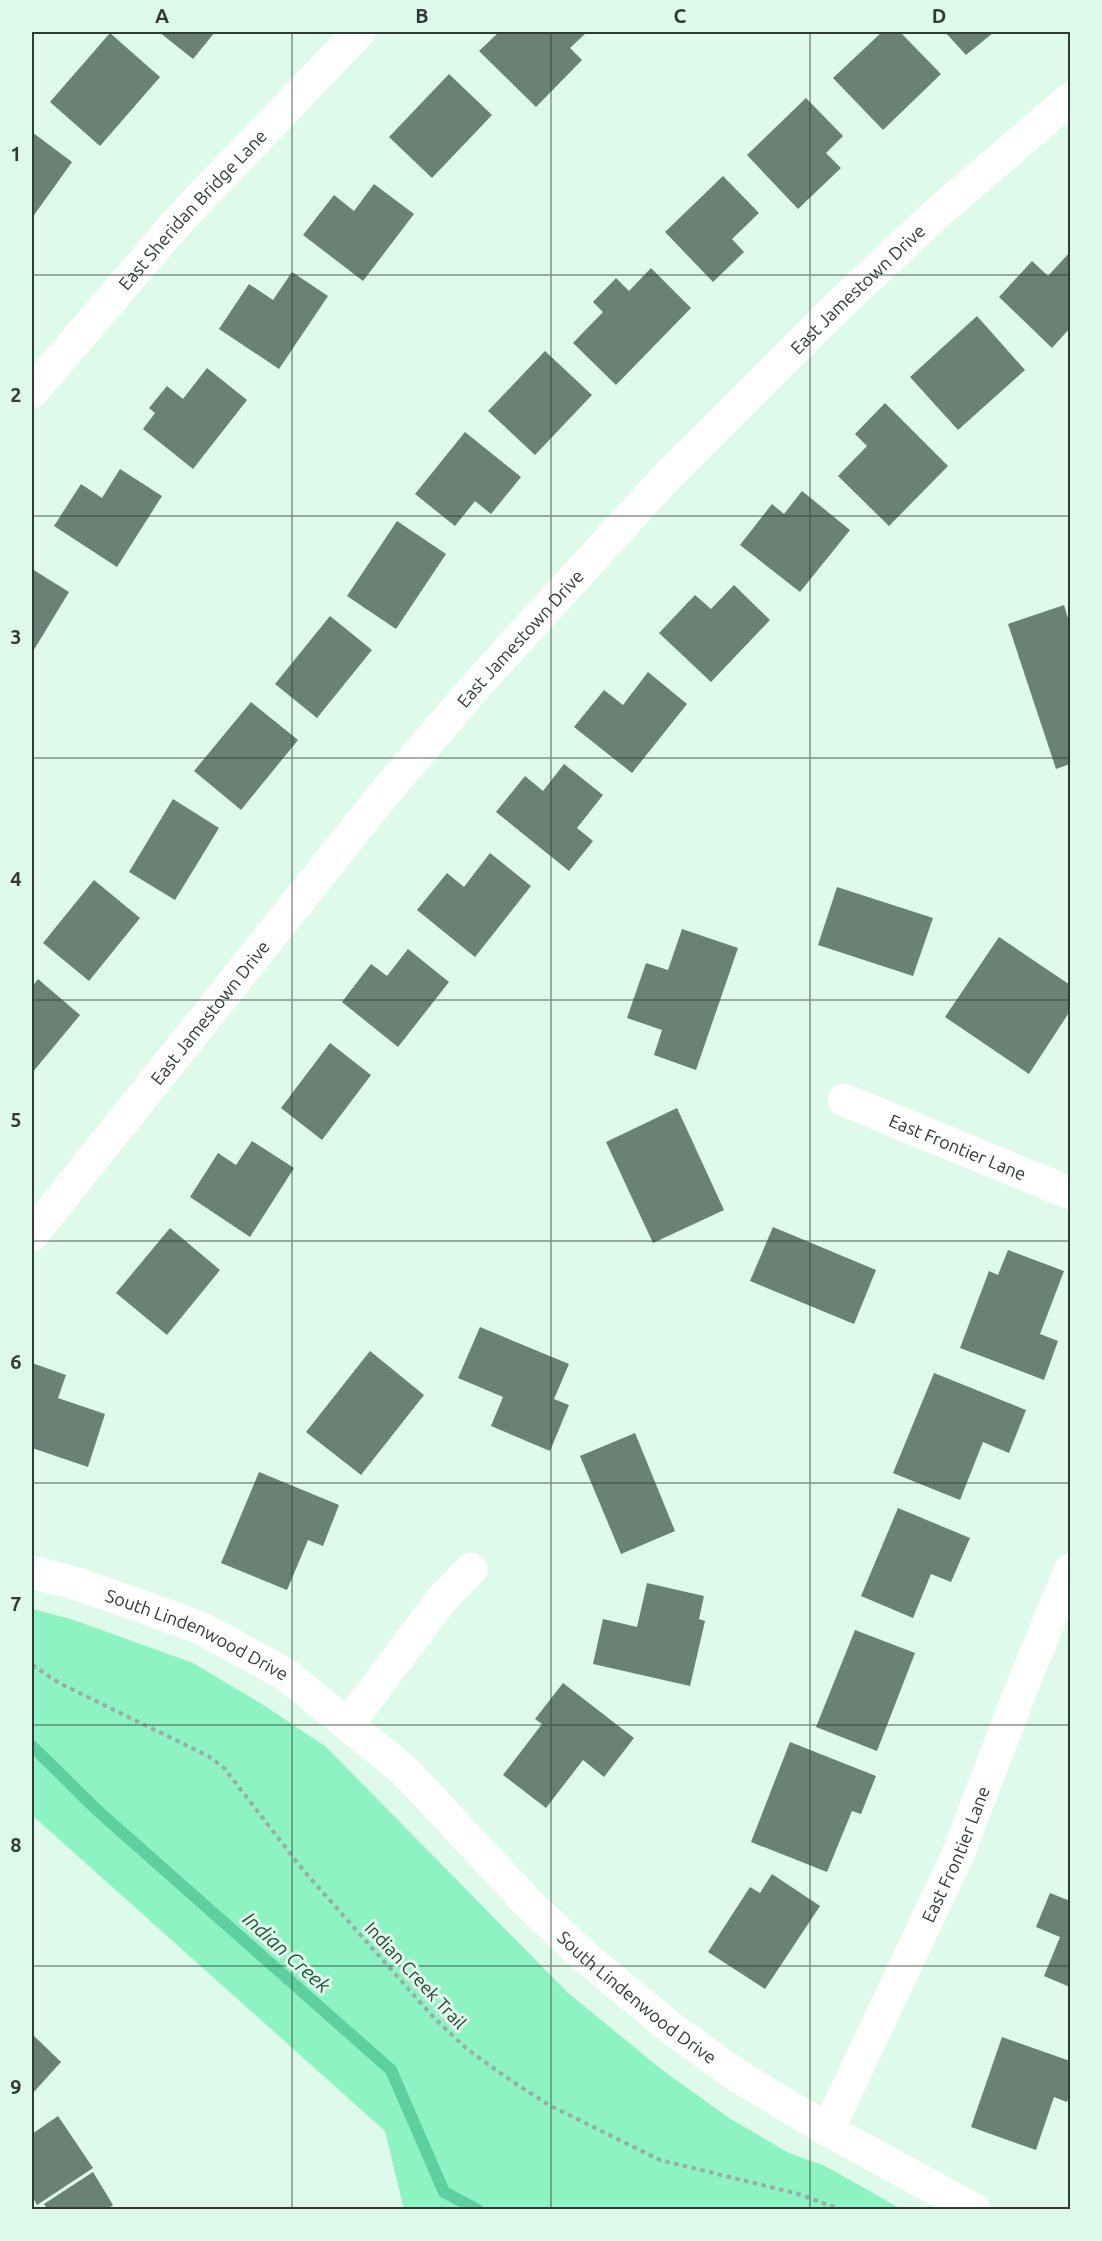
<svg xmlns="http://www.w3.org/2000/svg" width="1102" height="2241" font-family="Ubuntu,sans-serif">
  <rect width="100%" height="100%" fill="#defaeb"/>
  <polygon fill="#8ef3c3" points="32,1609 71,1619 193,1663 262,1704 326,1747 568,1993 661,2069 729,2118 789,2153 825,2166 901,2209 404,2209 385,2131 32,1815"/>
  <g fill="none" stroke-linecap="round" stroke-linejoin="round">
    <polyline stroke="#5ed09f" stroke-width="12" points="32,1746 98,1811 391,2070 444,2192 478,2210"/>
  </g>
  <g fill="#698275">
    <polygon points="159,32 215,32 193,59"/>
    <polygon points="499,32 587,32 570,48 582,60 536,107 479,51"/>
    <polygon points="882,32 900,32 941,74 883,130 833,78"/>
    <polygon points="945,32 994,32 966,55"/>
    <polygon points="110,33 160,77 100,146 50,102"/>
    <polygon points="449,74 492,115 432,178 389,137"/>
    <polygon points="806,98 843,136 826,153 841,168 798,209 747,155"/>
    <polygon points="32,132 72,162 32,218"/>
    <polygon points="723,176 759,213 732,239 744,252 713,282 665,232"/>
    <polygon points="374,184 414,214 363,281 303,235 334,195 354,211"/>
    <polygon points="1070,252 1070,328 1052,348 999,297 1032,261 1048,276"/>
    <polygon points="651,268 691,308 616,385 573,343 603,312 593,302 616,278 629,291"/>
    <polygon points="292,272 328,296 279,369 219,329 249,284 273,300"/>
    <polygon points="977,316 1025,370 958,430 910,377"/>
    <polygon points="545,351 592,395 535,455 488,411"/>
    <polygon points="207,368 247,400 193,469 143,429 155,413 149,408 167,386 183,399"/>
    <polygon points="885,403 948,466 889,526 838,476 867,446 855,434"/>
    <polygon points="465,432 521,477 491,514 475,501 455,526 415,494"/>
    <polygon points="120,469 162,496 117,567 54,526 81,484 102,498"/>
    <polygon points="802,491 850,530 800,592 740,545 772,504 784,514"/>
    <polygon points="397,521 446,554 396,629 347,596"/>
    <polygon points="32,569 69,592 32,653"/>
    <polygon points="734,585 770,620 711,682 659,633 695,595 711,609"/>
    <polygon points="1064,605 1070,625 1070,764 1056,769 1008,624"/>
    <polygon points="330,616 372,650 317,718 275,684"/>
    <polygon points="648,672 687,704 632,773 574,727 604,690 623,705"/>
    <polygon points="251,702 298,740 241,810 194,771"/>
    <polygon points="564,764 603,795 577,828 593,841 569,871 496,812 525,776 543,791"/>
    <polygon points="173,799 219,828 175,900 129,872"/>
    <polygon points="490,853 531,886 475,957 417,910 447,873 464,887"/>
    <polygon points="94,880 140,918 89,981 43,943"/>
    <polygon points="837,887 933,918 913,976 818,945"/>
    <polygon points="682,929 738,948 696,1070 654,1055 662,1030 627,1018 646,963 668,970"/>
    <polygon points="999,937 1070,985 1070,1011 1029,1074 945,1017"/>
    <polygon points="408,949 449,982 398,1047 342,1002 371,964 387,976"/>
    <polygon points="38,979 80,1015 32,1073 32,987"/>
    <polygon points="330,1043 371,1075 322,1140 281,1108"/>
    <polygon points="677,1108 724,1210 653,1243 606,1142"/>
    <polygon points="252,1141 294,1168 250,1237 190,1197 218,1153 236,1165"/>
    <polygon points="773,1227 876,1270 854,1324 750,1281"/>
    <polygon points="170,1228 220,1270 167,1335 116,1293"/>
    <polygon points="1008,1250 1064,1271 1040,1334 1058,1341 1044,1380 960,1348 989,1271 998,1275"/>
    <polygon points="480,1327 569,1364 554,1399 569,1405 550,1451 491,1426 503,1397 458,1378"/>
    <polygon points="370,1351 424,1395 361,1475 306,1432"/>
    <polygon points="32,1363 66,1375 58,1398 105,1414 88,1467 32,1448"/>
    <polygon points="934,1373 1026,1410 1009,1453 983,1442 960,1500 893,1473"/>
    <polygon points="635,1433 675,1531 621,1554 580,1456"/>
    <polygon points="259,1472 339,1505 323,1546 308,1540 287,1590 221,1563"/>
    <polygon points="898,1508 970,1538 951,1582 931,1574 913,1618 861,1596"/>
    <polygon points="647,1583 704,1596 699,1619 705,1621 690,1686 593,1664 603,1619 637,1627"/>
    <polygon points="855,1630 915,1653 877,1751 816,1727"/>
    <polygon points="563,1683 634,1738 604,1777 583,1760 546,1808 503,1775 542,1724 535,1719"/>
    <polygon points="790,1742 876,1776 861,1814 852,1811 827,1872 751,1842"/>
    <polygon points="772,1874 820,1906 765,1989 708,1952 750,1887 760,1893"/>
    <polygon points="1050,1893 1070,1901 1070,1987 1044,1976 1060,1937 1036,1927"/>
    <polygon points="32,2034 61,2062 32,2094"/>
    <polygon points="1002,2037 1070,2061 1070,2091 1067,2102 1054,2097 1036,2150 971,2127"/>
    <polygon points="58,2116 93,2168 37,2205 32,2196 32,2134"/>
    <polygon points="93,2172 113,2205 106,2210 48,2210 44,2204"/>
  </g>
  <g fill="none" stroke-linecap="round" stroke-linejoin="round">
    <polyline stroke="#99aea3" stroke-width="4" stroke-dasharray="4.5 4.5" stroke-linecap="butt" points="32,1665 59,1683 208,1756 224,1768 303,1870 435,2019 467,2049 510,2080 549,2105 660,2160 795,2193 843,2210"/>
    <g stroke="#fff" stroke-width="33">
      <path id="s1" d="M32 392 179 220 359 32"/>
      <path id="s2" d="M844 1100 1070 1193"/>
      <path id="s3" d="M32 1235 387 790 475 687 661 483 837 307 936 214 1070 99"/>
      <path id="s4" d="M32 1572 81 1585 199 1627 285 1674 404 1770 529 1904 584 1956 671 2028 738 2076 828 2130 974 2210"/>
      <polyline points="348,1724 442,1599 471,1569"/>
      <path id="s5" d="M828 2130 958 1854 1020 1692 1070 1570"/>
    </g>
  </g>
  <path fill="none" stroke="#303b35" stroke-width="1.5" stroke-opacity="0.55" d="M292 32V2210M551 32V2210M810 32V2210M32 275H1070M32 516H1070M32 758H1070M32 1000H1070M32 1241H1070M32 1483H1070M32 1725H1070M32 1966H1070"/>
  <g text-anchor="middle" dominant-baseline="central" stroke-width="6" stroke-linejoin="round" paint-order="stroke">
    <g font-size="18" fill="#303b35" stroke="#defaeb">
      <text stroke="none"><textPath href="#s1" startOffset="243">East Sheridan Bridge Lane</textPath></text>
      <text stroke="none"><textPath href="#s3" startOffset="1257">East Jamestown Drive</textPath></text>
      <text stroke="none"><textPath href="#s3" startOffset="771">East Jamestown Drive</textPath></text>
      <text stroke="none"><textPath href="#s3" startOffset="285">East Jamestown Drive</textPath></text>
      <text stroke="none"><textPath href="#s2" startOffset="123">East Frontier Lane</textPath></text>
      <text stroke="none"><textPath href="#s4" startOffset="177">South Lindenwood Drive</textPath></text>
      <text stroke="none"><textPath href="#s5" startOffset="304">East Frontier Lane</textPath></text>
      <text transform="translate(416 1975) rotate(47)">Indian Creek Trail</text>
      <text stroke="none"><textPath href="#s4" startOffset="753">South Lindenwood Drive</textPath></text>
    </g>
    <g font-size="20" font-style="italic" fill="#24533e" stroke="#defaeb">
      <text transform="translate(287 1952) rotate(42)">Indian Creek</text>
    </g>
  </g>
  <rect width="1102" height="2241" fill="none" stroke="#defaeb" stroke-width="66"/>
  <rect x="33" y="33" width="1036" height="2175" fill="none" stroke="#303b35" stroke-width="2"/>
  <g font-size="20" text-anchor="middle" font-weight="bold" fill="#303b35">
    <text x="162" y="23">A</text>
    <text x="422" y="23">B</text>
    <text x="680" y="23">C</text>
    <text x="939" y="23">D</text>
    <text x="16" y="161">1</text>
    <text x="16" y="402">2</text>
    <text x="16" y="644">3</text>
    <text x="16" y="886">4</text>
    <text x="16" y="1127">5</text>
    <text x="16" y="1369">6</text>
    <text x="16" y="1611">7</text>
    <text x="16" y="1852">8</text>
    <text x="16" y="2094">9</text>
  </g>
</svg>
